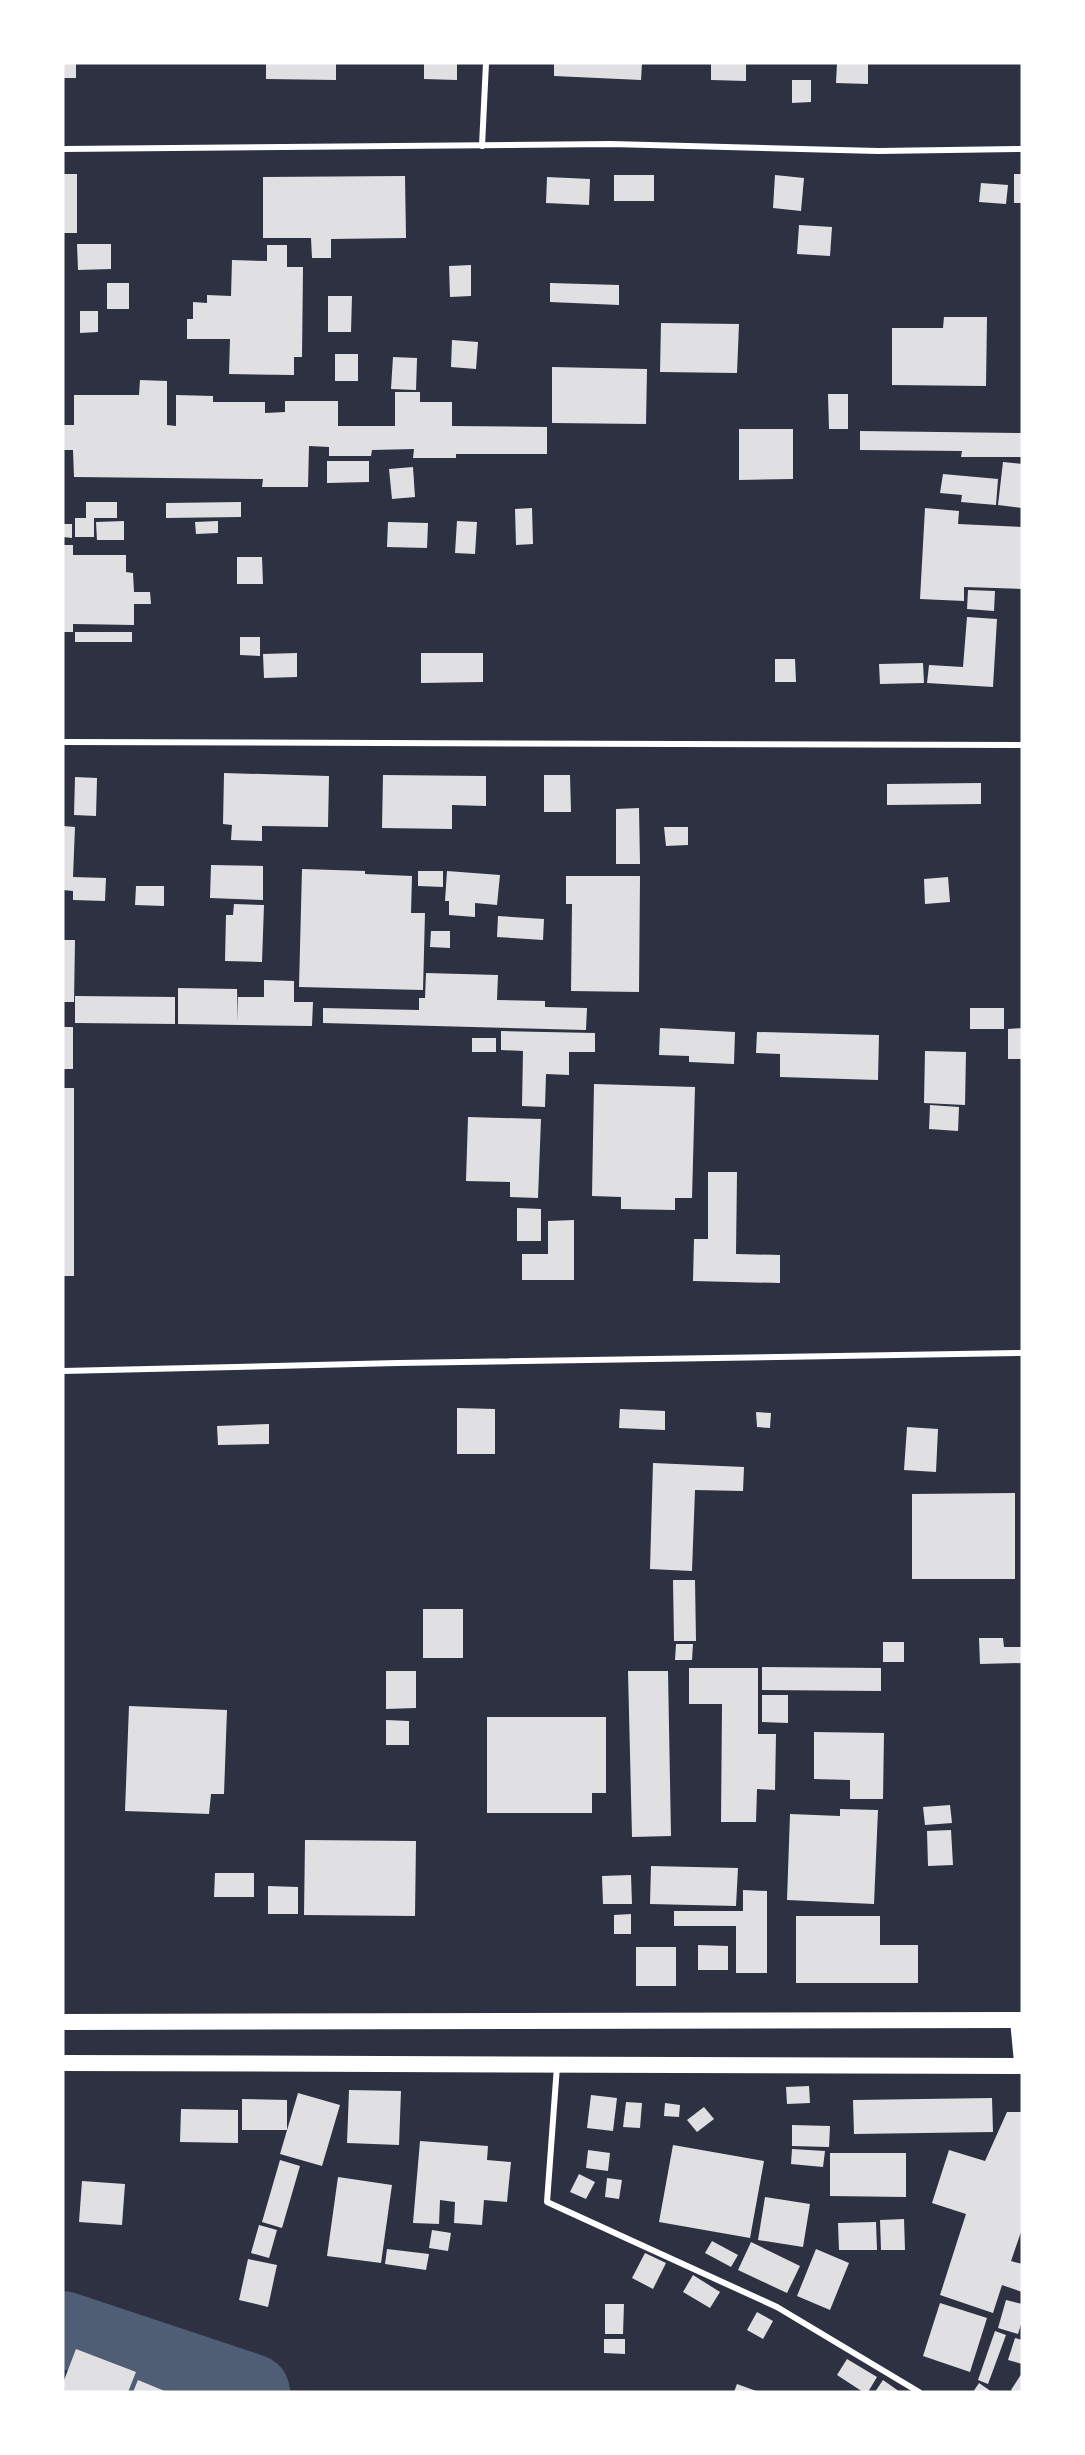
<svg xmlns="http://www.w3.org/2000/svg" width="1085" height="2455" font-family="Cabin,sans-serif">
  <rect width="100%" height="100%" fill="#2d3142"/>
  <g fill="none" stroke-linecap="round" stroke-linejoin="round">
    <polyline stroke="#4f5d75" stroke-width="76" points="63,2329 252,2392"/>
  </g>
  <g fill="#e0e0e3">
    <rect x="63" y="63" width="13" height="15"/>
    <polygon points="266,63 336,63 336,80 266,79"/>
    <polygon points="424,63 457,63 457,80 424,79"/>
    <polygon points="554,63 642,63 641,80 554,76"/>
    <polygon points="711,63 746,63 746,81 711,80"/>
    <polygon points="837,63 868,63 868,84 836,83"/>
    <polygon points="792,80 811,80 811,102 792,103"/>
    <rect x="63" y="174" width="14" height="59"/>
    <rect x="1014" y="174" width="8" height="29"/>
    <rect x="614" y="175" width="40" height="26"/>
    <polygon points="775,175 804,178 801,211 773,208"/>
    <polygon points="405,176 406,238 331,239 331,258 312,258 311,238 263,238 263,177"/>
    <polygon points="547,177 590,179 589,205 546,203"/>
    <polygon points="981,183 1008,185 1006,204 979,202"/>
    <polygon points="799,225 832,227 830,256 797,254"/>
    <polygon points="77,244 111,244 111,269 78,270"/>
    <polygon points="267,245 287,245 287,267 303,267 302,357 294,357 294,375 229,374 230,339 187,339 187,319 193,319 193,302 207,303 207,295 231,296 232,260 267,261"/>
    <polygon points="471,265 471,296 450,297 449,266"/>
    <rect x="107" y="283" width="22" height="26"/>
    <polygon points="550,283 619,285 619,305 550,302"/>
    <polygon points="328,296 352,296 351,332 328,332"/>
    <polygon points="80,311 98,311 98,332 80,333"/>
    <polygon points="944,317 987,317 986,386 892,385 892,328 943,328"/>
    <polygon points="661,323 739,324 737,373 660,372"/>
    <polygon points="452,340 478,342 476,369 451,367"/>
    <rect x="335" y="354" width="23" height="27"/>
    <polygon points="393,357 417,358 416,390 391,389"/>
    <polygon points="552,367 647,369 646,424 552,423"/>
    <polygon points="140,380 167,381 167,425 176,426 176,395 213,396 213,402 265,402 265,413 285,412 285,401 338,401 338,426 395,426 395,392 420,392 420,402 452,402 452,426 547,427 547,454 456,454 456,458 413,458 414,449 372,450 371,456 329,456 329,447 309,446 308,487 262,487 263,479 74,477 73,450 63,450 63,425 74,425 74,395 139,395"/>
    <polygon points="828,394 848,394 848,429 829,429"/>
    <polygon points="739,429 793,429 793,479 739,480"/>
    <polygon points="860,431 1022,433 1022,457 961,457 962,451 860,450"/>
    <polygon points="327,461 369,461 369,482 327,483"/>
    <polygon points="1003,462 1022,464 1022,508 998,505"/>
    <polygon points="413,467 415,497 392,499 389,469"/>
    <polygon points="943,474 998,479 996,505 961,502 962,495 940,493"/>
    <polygon points="86,502 117,502 117,518 94,518 94,537 75,537 75,518 86,518"/>
    <polygon points="241,502 241,517 166,518 166,503"/>
    <polygon points="532,508 533,544 516,545 515,509"/>
    <polygon points="925,508 959,511 958,524 1022,527 1022,589 964,587 964,601 920,599"/>
    <polygon points="124,521 124,540 97,540 96,522"/>
    <polygon points="218,521 218,533 196,534 195,522"/>
    <polygon points="457,521 477,522 475,554 455,553"/>
    <polygon points="388,522 428,523 427,548 387,547"/>
    <polygon points="63,524 72,524 72,538 63,537"/>
    <polygon points="63,545 73,545 73,555 126,555 126,572 133,573 134,592 150,592 151,604 134,604 134,625 73,624 73,632 63,632"/>
    <polygon points="237,557 262,557 263,584 237,584"/>
    <polygon points="968,590 995,591 994,611 967,609"/>
    <polygon points="967,617 997,619 993,687 927,683 929,665 963,667"/>
    <rect x="75" y="632" width="57" height="10"/>
    <polygon points="240,637 260,637 260,656 240,655"/>
    <polygon points="297,653 297,677 264,678 263,654"/>
    <polygon points="421,653 483,653 483,682 421,683"/>
    <polygon points="775,659 795,659 796,682 775,682"/>
    <polygon points="923,663 924,683 880,684 879,664"/>
    <polygon points="224,773 329,776 328,827 262,826 262,841 231,840 232,825 223,824"/>
    <polygon points="383,775 486,776 486,806 452,805 452,829 382,828"/>
    <polygon points="544,775 570,775 571,812 544,812"/>
    <polygon points="75,777 97,778 96,816 74,815"/>
    <polygon points="981,783 981,804 887,805 887,784"/>
    <polygon points="639,808 640,864 616,864 616,809"/>
    <polygon points="63,826 75,827 73,877 106,878 105,901 73,900 73,891 63,890"/>
    <polygon points="664,827 688,827 688,845 666,846"/>
    <polygon points="211,865 263,866 263,900 210,898"/>
    <polygon points="302,869 365,871 365,874 412,876 411,913 425,913 423,990 299,987"/>
    <polygon points="418,871 443,871 443,887 418,886"/>
    <polygon points="447,871 500,875 497,905 475,903 475,917 449,915 449,901 445,901"/>
    <polygon points="566,876 640,876 639,992 571,991 572,904 566,904"/>
    <polygon points="948,877 950,902 925,904 924,879"/>
    <polygon points="136,886 164,886 164,906 135,905"/>
    <polygon points="234,904 264,905 262,962 225,961 226,915 233,915"/>
    <polygon points="498,916 544,919 543,940 497,937"/>
    <polygon points="431,931 450,931 450,948 430,947"/>
    <polygon points="63,940 75,940 74,1002 63,1002"/>
    <polygon points="426,973 498,975 497,1000 545,1001 545,1007 587,1008 586,1030 323,1023 323,1008 419,1010 419,998 425,998"/>
    <polygon points="264,980 294,981 294,1002 313,1002 312,1026 178,1024 178,988 237,989 238,1022 238,997 264,997"/>
    <polygon points="75,996 175,997 175,1024 75,1023"/>
    <rect x="970" y="1008" width="34" height="21"/>
    <rect x="63" y="1027" width="10" height="42"/>
    <polygon points="660,1028 735,1032 734,1064 689,1062 689,1056 659,1055"/>
    <polygon points="1022,1028 1022,1059 1008,1059 1008,1029"/>
    <polygon points="501,1031 595,1033 595,1052 569,1052 569,1075 546,1074 545,1107 522,1106 523,1051 501,1050"/>
    <polygon points="757,1032 879,1035 878,1080 780,1077 780,1054 756,1053"/>
    <rect x="472" y="1038" width="24" height="14"/>
    <polygon points="925,1051 966,1052 965,1105 924,1103"/>
    <polygon points="594,1084 695,1087 692,1198 675,1198 675,1210 621,1209 621,1197 592,1196"/>
    <rect x="63" y="1088" width="11" height="188"/>
    <polygon points="930,1105 959,1107 958,1131 929,1129"/>
    <polygon points="468,1117 541,1119 538,1198 510,1197 510,1182 466,1181"/>
    <polygon points="708,1172 737,1172 736,1254 780,1255 780,1283 693,1281 694,1239 708,1239"/>
    <polygon points="517,1208 541,1209 541,1241 517,1241"/>
    <polygon points="574,1220 574,1280 522,1280 522,1254 548,1254 548,1221"/>
    <polygon points="457,1408 495,1409 495,1454 457,1454"/>
    <polygon points="620,1409 665,1411 665,1430 619,1428"/>
    <polygon points="756,1412 771,1413 770,1428 757,1427"/>
    <polygon points="269,1424 269,1444 218,1445 217,1426"/>
    <polygon points="907,1427 938,1429 936,1472 904,1470"/>
    <polygon points="653,1463 744,1467 743,1491 695,1490 692,1571 650,1569"/>
    <polygon points="1015,1493 1015,1579 912,1579 912,1494"/>
    <polygon points="673,1580 695,1580 696,1641 674,1641"/>
    <rect x="423" y="1609" width="40" height="49"/>
    <polygon points="979,1638 1003,1638 1004,1647 1022,1647 1022,1663 980,1664"/>
    <rect x="883" y="1642" width="21" height="20"/>
    <polygon points="676,1644 693,1644 692,1660 675,1660"/>
    <polygon points="762,1667 881,1668 881,1691 762,1690"/>
    <polygon points="689,1668 758,1668 758,1734 776,1734 775,1790 757,1789 756,1822 721,1822 722,1704 689,1704"/>
    <polygon points="386,1671 416,1671 416,1708 386,1709"/>
    <polygon points="628,1671 668,1671 671,1836 632,1837"/>
    <polygon points="762,1695 788,1695 788,1723 762,1722"/>
    <polygon points="129,1706 227,1710 224,1794 211,1794 209,1814 125,1811"/>
    <polygon points="487,1717 606,1717 606,1793 592,1793 592,1813 487,1813"/>
    <polygon points="386,1720 409,1721 409,1745 386,1745"/>
    <polygon points="814,1732 884,1733 883,1799 850,1799 850,1780 814,1779"/>
    <polygon points="950,1805 952,1823 925,1825 923,1807"/>
    <polygon points="840,1809 878,1810 874,1904 787,1900 790,1814 840,1816"/>
    <polygon points="951,1830 953,1865 928,1866 927,1831"/>
    <polygon points="305,1840 416,1841 415,1916 304,1915"/>
    <polygon points="651,1866 738,1868 736,1906 650,1904"/>
    <polygon points="215,1873 254,1873 254,1897 214,1897"/>
    <polygon points="631,1875 632,1904 603,1904 602,1876"/>
    <polygon points="268,1886 298,1887 298,1914 268,1914"/>
    <polygon points="743,1890 767,1891 767,1973 736,1973 736,1926 674,1926 674,1911 743,1911"/>
    <polygon points="631,1914 631,1934 614,1934 614,1915"/>
    <polygon points="796,1916 880,1916 880,1945 918,1945 918,1983 796,1983"/>
    <polygon points="698,1945 728,1946 728,1970 698,1970"/>
    <rect x="636" y="1947" width="40" height="39"/>
    <polygon points="809,2086 810,2103 787,2104 786,2087"/>
    <polygon points="349,2090 401,2091 399,2145 347,2143"/>
    <polygon points="298,2093 340,2105 322,2166 280,2154"/>
    <polygon points="591,2095 617,2098 613,2131 587,2128"/>
    <polygon points="992,2098 993,2132 854,2134 853,2100"/>
    <polygon points="242,2099 287,2100 287,2130 242,2130"/>
    <polygon points="626,2102 642,2103 640,2128 623,2127"/>
    <polygon points="665,2103 680,2105 679,2117 664,2116"/>
    <polygon points="704,2107 714,2119 697,2132 687,2120"/>
    <polygon points="181,2109 238,2110 238,2143 180,2142"/>
    <polygon points="1007,2112 1022,2112 1022,2229 1011,2261 1022,2264 1022,2292 1002,2285 993,2313 940,2295 966,2214 932,2203 949,2150 985,2161"/>
    <polygon points="792,2125 830,2126 829,2147 792,2146"/>
    <polygon points="420,2141 488,2146 487,2160 511,2162 507,2202 484,2200 482,2225 454,2223 455,2202 440,2200 439,2224 413,2223"/>
    <polygon points="673,2145 764,2161 750,2238 659,2222"/>
    <polygon points="792,2149 825,2151 823,2167 791,2164"/>
    <polygon points="588,2150 610,2153 608,2171 586,2168"/>
    <polygon points="830,2153 906,2153 906,2197 830,2196"/>
    <polygon points="280,2160 300,2166 282,2228 262,2222"/>
    <polygon points="579,2174 595,2182 586,2199 570,2192"/>
    <polygon points="338,2177 392,2185 381,2263 327,2256"/>
    <polygon points="607,2178 622,2180 619,2199 605,2197"/>
    <polygon points="82,2181 125,2184 122,2225 79,2222"/>
    <polygon points="765,2197 810,2204 803,2247 758,2240"/>
    <polygon points="904,2219 905,2250 881,2250 880,2220"/>
    <polygon points="876,2222 877,2250 839,2250 838,2223"/>
    <polygon points="259,2225 277,2230 269,2258 251,2253"/>
    <polygon points="432,2230 451,2233 448,2251 429,2248"/>
    <polygon points="712,2241 738,2255 731,2267 705,2253"/>
    <polygon points="751,2242 800,2266 787,2293 738,2270"/>
    <polygon points="387,2249 429,2254 426,2270 385,2264"/>
    <polygon points="816,2249 849,2263 830,2310 797,2296"/>
    <polygon points="645,2253 666,2263 653,2289 632,2278"/>
    <polygon points="248,2259 277,2265 268,2307 239,2300"/>
    <polygon points="693,2275 720,2292 710,2308 683,2292"/>
    <polygon points="1006,2300 1022,2304 1022,2321 1018,2334 998,2328"/>
    <polygon points="940,2303 987,2318 970,2372 923,2356"/>
    <polygon points="605,2304 624,2304 623,2334 605,2334"/>
    <polygon points="757,2312 773,2321 763,2339 747,2330"/>
    <polygon points="995,2331 1006,2335 988,2384 978,2380"/>
    <polygon points="1015,2338 1022,2340 1022,2364 1008,2360"/>
    <polygon points="604,2339 625,2339 625,2354 604,2353"/>
    <polygon points="76,2349 136,2372 128,2392 63,2392 63,2383"/>
    <polygon points="847,2359 877,2377 868,2392 863,2392 837,2375"/>
    <polygon points="1022,2373 1022,2392 1014,2392 1011,2390"/>
    <polygon points="138,2380 167,2392 133,2392"/>
    <polygon points="883,2380 900,2392 875,2392"/>
    <polygon points="979,2383 992,2392 973,2392"/>
    <polygon points="737,2384 759,2392 734,2392"/>
  </g>
  <g fill="none" stroke-linecap="round" stroke-linejoin="round">
    <g stroke="#fff" stroke-width="6">
      <polyline points="482,146 486,63"/>
      <polyline points="63,149 611,144 878,151 1022,149"/>
      <polyline points="63,742 1022,745"/>
      <polyline points="63,1371 398,1363 1022,1353"/>
      <polyline points="557,2066 547,2202 777,2307 919,2392"/>
    </g>
    <g stroke="#fff" stroke-width="16">
      <polyline points="1018,2020 1022,2062"/>
      <polyline points="63,2022 1022,2020"/>
      <polyline points="63,2063 1022,2066"/>
    </g>
  </g>
  <rect width="1085" height="2455" fill="none" stroke="#ffffff" stroke-width="129"/>
</svg>
